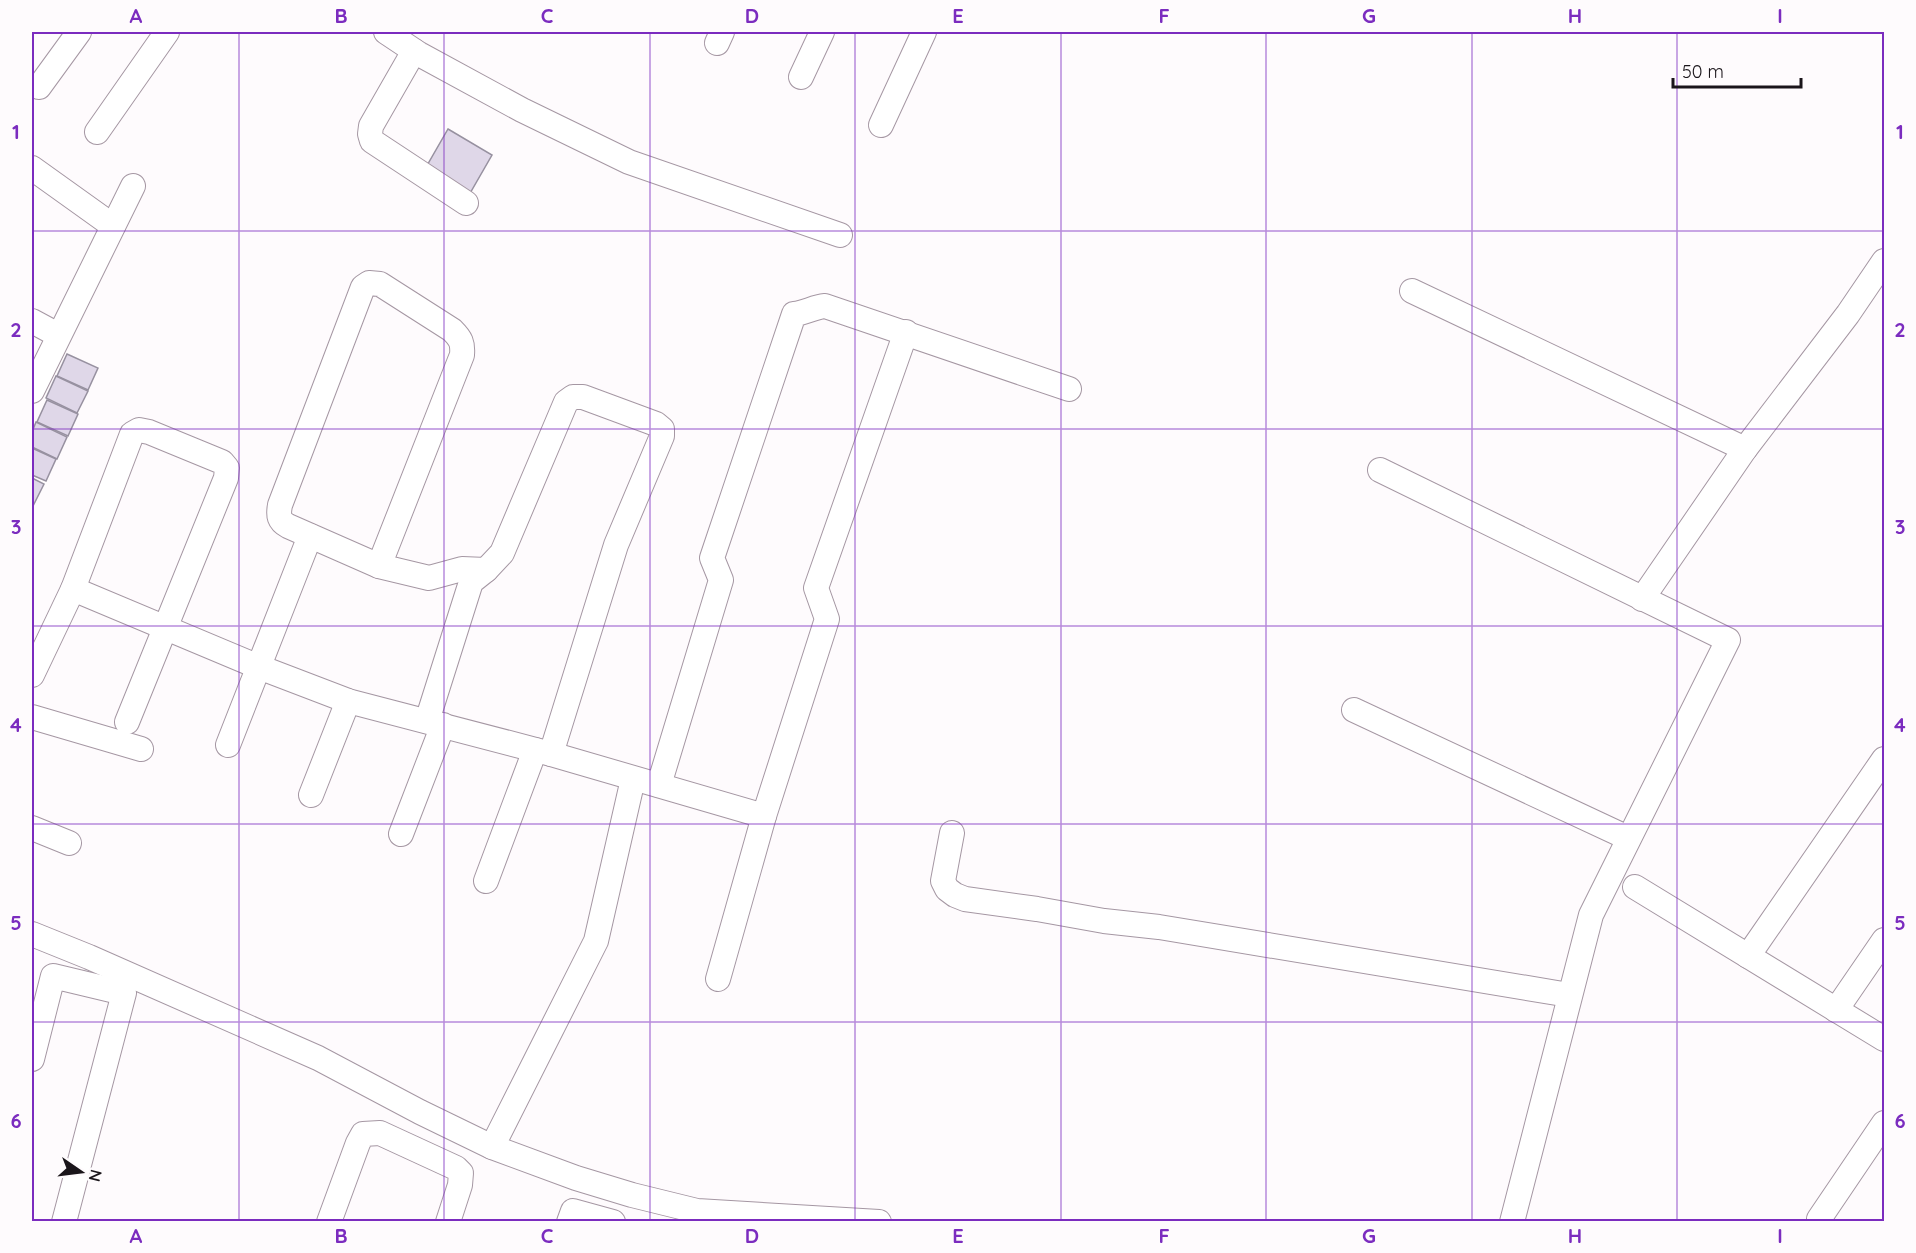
<svg xmlns="http://www.w3.org/2000/svg" width="1916" height="1253" font-family="Quicksand,sans-serif">
  <rect width="100%" height="100%" fill="#fefbfd"/>
  <g fill="#dfd7e8" stroke="#9791a0" stroke-width="1.5">
    <polygon points="448,129 492,155 469,195 425,169"/>
    <polygon points="67,354 98,368 88,390 57,376"/>
    <polygon points="56,376 88,391 77,413 46,398"/>
    <polygon points="47,400 78,414 68,436 37,422"/>
    <polygon points="36,422 67,437 57,459 32,447 32,432"/>
    <polygon points="32,448 56,459 46,481 32,475"/>
    <polygon points="32,478 44,484 33,506 32,505"/>
  </g>
  <g fill="none" stroke-linecap="round" stroke-linejoin="round">
    <g stroke="#a597a3" stroke-width="26">
      <g id="minor">
        <polyline points="386,32 419,54 522,110 629,162 840,235"/>
        <polyline points="717,43 722,32"/>
        <polyline points="414,51 371,126 370,134 372,141 466,203"/>
        <polyline points="801,77 822,32"/>
        <polyline points="39,87 79,32"/>
        <polyline points="881,125 924,32"/>
        <polyline points="97,132 167,32"/>
        <polyline points="32,168 113,226"/>
        <path d="M369 283 380 284 452 330C461 339 463 343 462 355L379 566 288 526C279 521 278 516 280 505L363 287Z"/>
        <polyline points="1412,291 1745,449"/>
        <polyline points="32,321 58,335"/>
        <polyline points="32,391 133,186"/>
        <polyline points="1380,470 1728,640 1591,915 1512,1222"/>
        <polyline points="379,566 429,578 462,569 486,570"/>
        <polyline points="73,589 259,667 348,701 551,754 764,816"/>
        <polyline points="1642,599 1745,449 1848,314 1884,261"/>
        <polyline points="32,675 73,589 132,434 139,430 149,432 222,462 227,468 226,478 127,722"/>
        <polyline points="1354,710 1628,838"/>
        <polyline points="32,717 141,749"/>
        <polyline points="427,721 471,582 486,570 502,553 566,402 573,397 583,397 656,424 662,429 662,436 616,545 551,754"/>
        <polyline points="228,745 310,536"/>
        <path d="M659 785 721 580 712 558 794 314C805 313 814 307 825 306L1069 389"/>
        <polyline points="311,795 348,701"/>
        <polyline points="32,828 69,843"/>
        <polyline points="952,833 943,881 947,889 955,895 965,899 1037,909 1104,921 1159,927 1569,995"/>
        <polyline points="401,834 443,725"/>
        <polyline points="486,881 535,750"/>
        <polyline points="1635,887 1884,1039"/>
        <polyline points="32,934 89,957 318,1058 420,1112 492,1147 576,1178 632,1195 697,1211 879,1222"/>
        <polyline points="1748,956 1884,759"/>
        <polyline points="718,979 764,816 827,619 816,588 906,332"/>
        <polyline points="1836,1010 1884,940"/>
        <polyline points="32,1059 53,976 124,993 64,1222"/>
        <polyline points="492,1147 596,941 633,779"/>
        <polyline points="1819,1219 1884,1123"/>
        <polyline points="329,1222 358,1143 363,1134 380,1133 456,1168 461,1173 460,1185 448,1222"/>
        <polyline points="569,1222 573,1211 613,1222"/>
      </g>
    </g>
    <use href="#minor" stroke="#fff" stroke-width="24"/>
  </g>
  <path fill="none" stroke="#7b2cbf" stroke-width="1.5" stroke-opacity="0.55" d="M239 32V1222M444 32V1222M650 32V1222M855 32V1222M1061 32V1222M1266 32V1222M1472 32V1222M1677 32V1222M32 231H1884M32 429H1884M32 626H1884M32 824H1884M32 1022H1884"/>
  <rect width="1916" height="1253" fill="none" stroke="#fefbfd" stroke-width="66"/>
  <g transform="translate(81 1172) rotate(104)" stroke="#fefbfd" stroke-width="4.5" paint-order="stroke">
  <path d="M0-4.5L10 22L0 15L-10 22Z" fill="#1a151a"/>
  <text y="-9" font-size="16" font-weight="bold" text-anchor="middle" fill="#1a151a">N</text>
  </g>
  <path d="M1673 78v9h128v-9" fill="none" stroke="#1a151a" stroke-width="3"/>
  <text x="1682" y="78" font-size="18" fill="#1a151a" stroke="#fefbfd" stroke-width="4.5" paint-order="stroke">50 m</text>
  <rect x="33" y="33" width="1850" height="1187" fill="none" stroke="#7b2cbf" stroke-width="2"/>
  <g font-size="20" text-anchor="middle" font-weight="bold" fill="#7b2cbf">
    <text x="136" y="23">A</text>
    <text x="341" y="23">B</text>
    <text x="547" y="23">C</text>
    <text x="752" y="23">D</text>
    <text x="958" y="23">E</text>
    <text x="1164" y="23">F</text>
    <text x="1369" y="23">G</text>
    <text x="1575" y="23">H</text>
    <text x="1780" y="23">I</text>
    <text x="16" y="139">1</text>
    <text x="1900" y="139">1</text>
    <text x="16" y="337">2</text>
    <text x="1900" y="337">2</text>
    <text x="16" y="534">3</text>
    <text x="1900" y="534">3</text>
    <text x="16" y="732">4</text>
    <text x="1900" y="732">4</text>
    <text x="16" y="930">5</text>
    <text x="1900" y="930">5</text>
    <text x="16" y="1128">6</text>
    <text x="1900" y="1128">6</text>
    <text x="136" y="1243">A</text>
    <text x="341" y="1243">B</text>
    <text x="547" y="1243">C</text>
    <text x="752" y="1243">D</text>
    <text x="958" y="1243">E</text>
    <text x="1164" y="1243">F</text>
    <text x="1369" y="1243">G</text>
    <text x="1575" y="1243">H</text>
    <text x="1780" y="1243">I</text>
  </g>
</svg>
